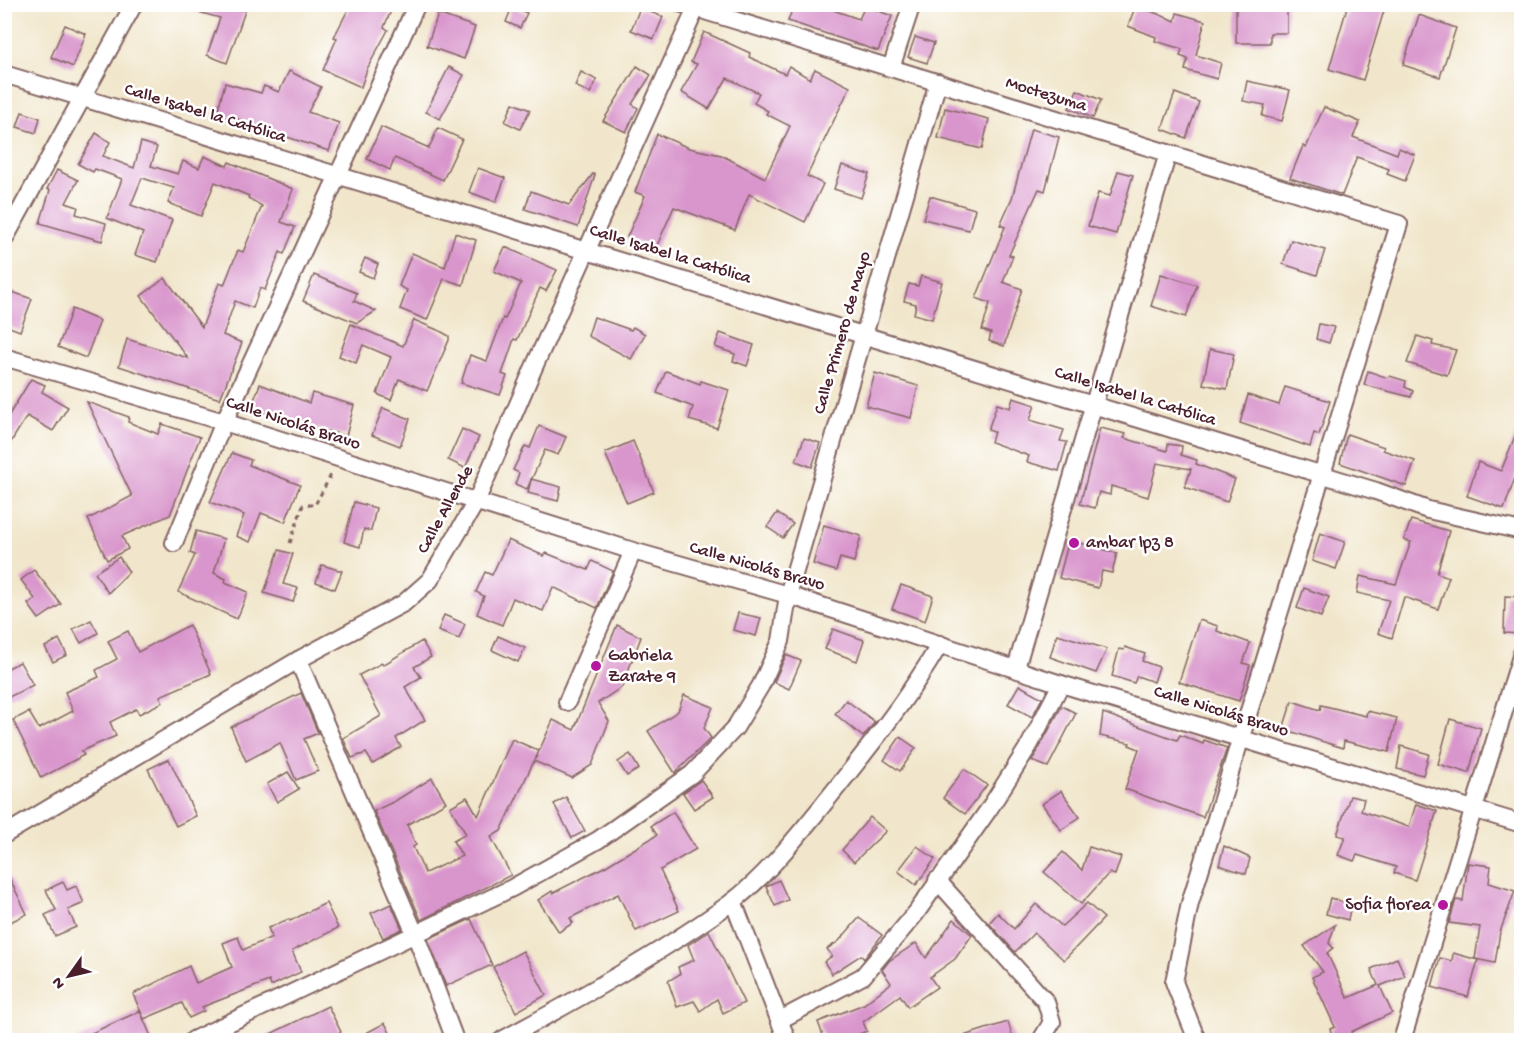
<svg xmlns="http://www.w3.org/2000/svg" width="1526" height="1045" font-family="'Gochi Hand',sans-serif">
  <rect width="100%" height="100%" fill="#fff"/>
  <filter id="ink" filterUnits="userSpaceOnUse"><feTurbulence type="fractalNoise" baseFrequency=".0167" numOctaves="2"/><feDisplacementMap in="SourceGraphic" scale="12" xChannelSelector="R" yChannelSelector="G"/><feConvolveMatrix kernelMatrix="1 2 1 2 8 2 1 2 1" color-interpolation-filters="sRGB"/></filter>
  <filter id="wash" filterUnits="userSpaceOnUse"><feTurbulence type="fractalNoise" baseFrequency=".008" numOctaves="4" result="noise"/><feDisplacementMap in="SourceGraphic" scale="24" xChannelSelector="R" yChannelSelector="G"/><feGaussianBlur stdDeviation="1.35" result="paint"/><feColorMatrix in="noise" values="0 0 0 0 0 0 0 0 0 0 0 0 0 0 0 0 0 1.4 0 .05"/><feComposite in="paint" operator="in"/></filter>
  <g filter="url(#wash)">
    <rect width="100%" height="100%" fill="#f1e6cb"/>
    <g id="blocks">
      <g fill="#d996cc">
        <polygon points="187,4 235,4 246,8 227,63 207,55 220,18 187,9"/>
        <polygon points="351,4 394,4 384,27 388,30 367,69 361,87 323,70 337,38 334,37"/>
        <polygon points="794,4 816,4 859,19 865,6 892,16 878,51 788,21"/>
        <polygon points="1236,4 1287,4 1287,33 1270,33 1270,43 1236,43"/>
        <polygon points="1348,4 1386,4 1363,80 1329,69"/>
        <polygon points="1136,5 1175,21 1177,13 1205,21 1196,55 1221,63 1217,79 1185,70 1188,59 1180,56 1182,49 1155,41 1156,37 1128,26"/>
        <polygon points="512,7 527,13 520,28 506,22"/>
        <polygon points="640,8 663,17 654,39 631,30"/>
        <polygon points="438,14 475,27 464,59 427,46"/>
        <polygon points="1419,15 1456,28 1440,77 1403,65"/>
        <polygon points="65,25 86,34 73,67 51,57"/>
        <polygon points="704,32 750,53 749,57 785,74 789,66 810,79 815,69 850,87 807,176 823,184 805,222 749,194 735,230 674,207 655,250 627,237 645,196 635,192 657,134 689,148 721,155 765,178 790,126 766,114 768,111 754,103 759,93 727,78 709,109 681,92 697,64 691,62"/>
        <polygon points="915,37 934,43 927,63 908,57"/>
        <polygon points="637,66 651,75 632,104 638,108 626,132 603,121"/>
        <polygon points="449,67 464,75 440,119 426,112"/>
        <polygon points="289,71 321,87 308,112 339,123 329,151 281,135 280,137 238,119 237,122 216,117 225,83 261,93 264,86 279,92"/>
        <polygon points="581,72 597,80 590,93 575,86"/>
        <polygon points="1247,81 1290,90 1282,121 1262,116 1265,105 1243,101"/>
        <polygon points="1077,90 1101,100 1093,118 1069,108"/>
        <polygon points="1175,93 1199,102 1186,138 1162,129"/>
        <polygon points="513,103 530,110 520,129 505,122"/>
        <polygon points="1324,107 1360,122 1353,137 1397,154 1399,148 1415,155 1405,181 1387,174 1389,169 1357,157 1342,195 1290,178 1303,146 1306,148"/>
        <polygon points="945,108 989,119 982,149 938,138"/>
        <polygon points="22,112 40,118 36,133 17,127"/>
        <polygon points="381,127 429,148 438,128 462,139 443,180 395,158 390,170 367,159"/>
        <polygon points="1031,129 1059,137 1045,191 1039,189 1009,255 1013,256 1003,282 1022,289 1004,346 989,341 991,333 982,330 990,303 976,298 1005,227 1000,225 1012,198"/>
        <polygon points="96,133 110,142 103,156 134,168 141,142 157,147 151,166 178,174 183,161 199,168 204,156 227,166 229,162 293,189 281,222 295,227 284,254 280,252 265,290 260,288 253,308 235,301 223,335 242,343 220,399 119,366 127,339 188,358 141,296 165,278 202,327 219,283 224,285 238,250 243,252 262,206 248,198 249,196 215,182 201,216 168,203 174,188 142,178 131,205 172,220 157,262 135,255 143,233 107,218 122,179 95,169 93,172 78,164"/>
        <polygon points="842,165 869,174 861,198 834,189"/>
        <polygon points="478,168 505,178 496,202 469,192"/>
        <polygon points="57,170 78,180 66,203 78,207 76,214 106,223 102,241 40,223 50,190 47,189"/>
        <polygon points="1118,171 1133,175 1116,234 1088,226 1098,193 1110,196"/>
        <polygon points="593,174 595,175 578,227 525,209 531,191 569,205"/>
        <polygon points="930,196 975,209 969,230 923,219"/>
        <polygon points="455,233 476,240 463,285 444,279 427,320 400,309 407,290 399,286 412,253 445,267"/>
        <polygon points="1291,240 1325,250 1317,275 1283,264"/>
        <polygon points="505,247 557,270 546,291 540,288 517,340 514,339 502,374 507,376 500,395 461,383 470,355 487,361 503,318 505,319 521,283 494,271"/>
        <polygon points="365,258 378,264 373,278 359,272"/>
        <polygon points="1161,274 1197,285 1186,317 1151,306"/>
        <polygon points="314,275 357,293 354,301 376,311 357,323 303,301"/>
        <polygon points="921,276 942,282 932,319 914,314 916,304 904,301 909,284 918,286"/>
        <polygon points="4,289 32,299 20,331 4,325"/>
        <polygon points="72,309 100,321 86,358 58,347"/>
        <polygon points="594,317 631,330 633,327 645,334 631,359 588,336"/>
        <polygon points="414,320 440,331 449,336 449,340 427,391 399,379 391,400 377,394 391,357 363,345 356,363 339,356 351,324 403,346"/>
        <polygon points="1319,324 1334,327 1329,343 1316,339"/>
        <polygon points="720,333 754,345 747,366 733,361 735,354 715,347"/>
        <polygon points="1417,336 1433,341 1432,345 1456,350 1447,375 1407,363"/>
        <polygon points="1210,349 1234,354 1227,389 1203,384"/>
        <polygon points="666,371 700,384 701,381 729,390 717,428 689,420 693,407 657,393"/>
        <polygon points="1368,371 1388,378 1390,376 1406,381 1405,387 1413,391 1411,397 1364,385"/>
        <polygon points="875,373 918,386 911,418 866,406"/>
        <polygon points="31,379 45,385 42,392 68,407 53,431 27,416 4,453 4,423"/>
        <polygon points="260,384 309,403 312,393 354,405 346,436 285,420 251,408"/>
        <polygon points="1285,387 1330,401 1319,435 1314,433 1310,447 1240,423 1248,395 1279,405"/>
        <polygon points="1013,398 1035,405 1030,420 1064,430 1060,441 1067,442 1059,471 1027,462 1029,456 991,442 994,432 988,430 997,404 1010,408"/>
        <polygon points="87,402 129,417 128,422 158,434 162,424 200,437 170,515 122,536 128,549 107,560 88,519 132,496"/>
        <polygon points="383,408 410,419 400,446 372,435"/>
        <polygon points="1521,421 1521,461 1504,509 1467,496 1478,462 1501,471"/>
        <polygon points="539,426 566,437 558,455 545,450 527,489 515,484 519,473 513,470 525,446 530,448"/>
        <polygon points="1100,428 1126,434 1124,438 1167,451 1168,444 1182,446 1181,455 1197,460 1196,464 1235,479 1227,502 1185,487 1191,469 1157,463 1148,497 1111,486 1110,495 1099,492 1095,508 1080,504"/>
        <polygon points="462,429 479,437 465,468 448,460"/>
        <polygon points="1347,434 1384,447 1383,450 1415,461 1406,486 1340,463"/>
        <polygon points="804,438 820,443 812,467 796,461"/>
        <polygon points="633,441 654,492 627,503 605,453"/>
        <polygon points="232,453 251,460 249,465 300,485 285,522 261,513 250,542 236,536 244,515 210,502"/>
        <polygon points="531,479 561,487 558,501 528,493"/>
        <polygon points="354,502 376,508 371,531 364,529 360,547 344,542"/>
        <polygon points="777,513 793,524 783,538 767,527"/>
        <polygon points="1411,520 1449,531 1437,573 1449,577 1438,609 1404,597 1392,638 1378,633 1389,600 1357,593 1360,576 1396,584 1411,542 1404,540"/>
        <polygon points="824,525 861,536 854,562 840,558 836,571 813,564"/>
        <polygon points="196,531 224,539 214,573 226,579 225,582 248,592 237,619 178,592 195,555 190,553"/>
        <polygon points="1320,533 1345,542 1336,569 1312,561"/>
        <polygon points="508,540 544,556 546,553 588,570 592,561 613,571 597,608 553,587 543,611 513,598 502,625 477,614 484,596 476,592 485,572 492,575"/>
        <polygon points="1069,540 1117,553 1112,573 1102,571 1098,588 1059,578"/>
        <polygon points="279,550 293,554 283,584 298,588 293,602 264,593"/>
        <polygon points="119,557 129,572 108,593 95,573"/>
        <polygon points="322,565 342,571 335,589 316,582"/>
        <polygon points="34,570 61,604 39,619 28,604 35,599 21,580"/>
        <polygon points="901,585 933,596 925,621 892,609"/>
        <polygon points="1304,588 1329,597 1321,617 1297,608"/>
        <polygon points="1505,596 1521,597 1521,634 1504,633"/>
        <polygon points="738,613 761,618 756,636 733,630"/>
        <polygon points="444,615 465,624 459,639 438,631"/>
        <polygon points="91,620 98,633 81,643 73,629"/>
        <polygon points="1199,620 1218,626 1217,631 1250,643 1243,663 1250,665 1239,701 1179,682"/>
        <polygon points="189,625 211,674 160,696 163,702 139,714 136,709 110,722 116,736 81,751 84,755 41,778 13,720 29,712 39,729 73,711 65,692 99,677 96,670 117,659 108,641 128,631 138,652"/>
        <polygon points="617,625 641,637 622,687 598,703 609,721 592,765 572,778 534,761 501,831 491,837 511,875 421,920 374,811 395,801 432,778 446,802 407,825 416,845 413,847 425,873 462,856 453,841 466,834 450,807 467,797 478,816 512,739 539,751 535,760 553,720 574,730"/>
        <polygon points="833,629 864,640 857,661 825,649"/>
        <polygon points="1057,634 1107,649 1096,673 1050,657"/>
        <polygon points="498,636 525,648 518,662 492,650"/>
        <polygon points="59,639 67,655 53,662 45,647"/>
        <polygon points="422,641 431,657 414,667 421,677 405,687 425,720 396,738 401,747 373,764 366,753 352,758 343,738 381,716 359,675 382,663 383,665"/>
        <polygon points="1125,647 1145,654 1142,661 1159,667 1154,682 1137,676 1134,683 1112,676 1119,649 1124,650"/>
        <polygon points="786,655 801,661 789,689 774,682"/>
        <polygon points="20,662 33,685 9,697 4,688 4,670"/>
        <polygon points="1019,685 1042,698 1032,717 1008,704"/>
        <polygon points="301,693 318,733 304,739 318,771 296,780 280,743 246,761 231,727"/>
        <polygon points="684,695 713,707 704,728 711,738 675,773 648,731 678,711"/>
        <polygon points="846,700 875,722 863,737 835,714"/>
        <polygon points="1292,701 1320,710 1321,705 1366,716 1367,711 1397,718 1389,752 1344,741 1343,748 1283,729"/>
        <polygon points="1062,706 1076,713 1048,767 1032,761"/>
        <polygon points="1103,713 1177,740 1180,735 1203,744 1204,740 1227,748 1203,817 1125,789 1139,749 1129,745 1130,743 1100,736"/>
        <polygon points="1450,719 1481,728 1469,773 1438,764"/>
        <polygon points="900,737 916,748 900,771 884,760"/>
        <polygon points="1401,746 1429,754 1423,775 1397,769"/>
        <polygon points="630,754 639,769 627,776 618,762"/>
        <polygon points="169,759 196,816 176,826 148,769"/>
        <polygon points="964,769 987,785 965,814 943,798"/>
        <polygon points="288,772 299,789 277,802 267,784"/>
        <polygon points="701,780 713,797 694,809 683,793"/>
        <polygon points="1061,791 1080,817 1061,830 1042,804"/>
        <polygon points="1350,796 1364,799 1361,811 1409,827 1416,804 1437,811 1415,880 1394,873 1396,867 1357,855 1354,861 1338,855 1345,837 1337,835"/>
        <polygon points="566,797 585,831 572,838 554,804"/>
        <polygon points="673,812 696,849 660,870 679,911 636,931 618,894 570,918 573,923 559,932 538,900 552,891 553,893 606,866 657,835 651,826"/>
        <polygon points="870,817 886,831 854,862 842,850"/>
        <polygon points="917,846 935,859 916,885 898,871"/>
        <polygon points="1224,846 1250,858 1246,874 1219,865"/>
        <polygon points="1089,847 1121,857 1115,875 1109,873 1081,904 1044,872 1063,852 1082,870"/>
        <polygon points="1468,863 1491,866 1489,883 1515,891 1500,932 1495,963 1475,959 1480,927 1449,923 1456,900 1463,901"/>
        <polygon points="4,867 27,914 4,925"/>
        <polygon points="779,880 788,900 775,906 766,886"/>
        <polygon points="63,882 67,890 76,886 84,903 68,910 76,927 55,936 45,915 56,910 46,890"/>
        <polygon points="1330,898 1351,904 1348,920 1326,914"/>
        <polygon points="326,903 338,928 292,951 301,972 271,986 269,981 202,1007 204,1011 189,1018 182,1003 144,1019 133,994 189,966 196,983 232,967 223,943 238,937 243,950 272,937 268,928 289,919 290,921"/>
        <polygon points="1087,903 1104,918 1064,960 1034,933 1015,952 989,923 998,913 1014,929 1036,904 1062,926"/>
        <polygon points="391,904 402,929 383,938 371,913"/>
        <polygon points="859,918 882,935 864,959 861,955 832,974 824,962 832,956 827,949 839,941"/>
        <polygon points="471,919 492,965 446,986 428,939"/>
        <polygon points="954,919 972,935 955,959 930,977 937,987 908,1007 900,995 863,1022 867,1031 841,1041 825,1041 818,1022 864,1004 891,983 882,970 889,961 916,943 926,958"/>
        <polygon points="1335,925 1329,943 1333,948 1327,953 1348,998 1378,985 1371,969 1397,958 1405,976 1380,986 1392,1013 1351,1032 1354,1041 1334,1041 1330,1029 1335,1027 1312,977 1323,972 1304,946"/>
        <polygon points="709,931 744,1003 723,1013 717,999 700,1011 694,1001 677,1007 668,981 680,974 678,967 694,960 688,945"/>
        <polygon points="523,951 546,995 516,1012 493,967"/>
        <polygon points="1453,953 1478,960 1468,997 1432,987 1440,958 1452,961"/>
        <polygon points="328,1006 341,1032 323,1041 256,1041"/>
        <polygon points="140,1011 153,1041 74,1041"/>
        <polygon points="1008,1022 1014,1041 961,1041 960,1037"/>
        <polygon points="385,1023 394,1041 351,1041"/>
      </g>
    </g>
  </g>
  <g filter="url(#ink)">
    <use href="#blocks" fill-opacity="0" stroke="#846563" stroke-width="1.5"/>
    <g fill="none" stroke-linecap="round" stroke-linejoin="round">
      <g stroke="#846563" stroke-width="20">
        <g id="street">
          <polyline points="682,4 1399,224 1190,903 1174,982 1197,1040"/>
          <polyline points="891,68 912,4"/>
          <polyline points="4,74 1376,491 1428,510 1522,531"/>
          <polyline points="4,240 134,4"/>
          <polyline points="4,357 224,422 633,551 788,595 1061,684 1522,824"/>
          <polyline points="174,543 224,422 417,4"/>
          <polyline points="298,660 416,936 455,1040"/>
          <polyline points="1016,668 1168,153"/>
          <polyline points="567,702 633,551"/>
          <polyline points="4,835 298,660 404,603 430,580 476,502 534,367 698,4"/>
          <polyline points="937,880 1046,1002 1052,1022 1041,1040"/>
          <polyline points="733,901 787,1040"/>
          <polyline points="780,1020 863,976 916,913 989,809 1030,744 1061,684"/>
          <polyline points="193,1040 512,888 598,840 692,774 735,728 761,685 781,641 788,595 938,82"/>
          <path d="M502 1040C578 999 661 953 732 902 766 876 795 839 822 806 864 754 906 702 940 644"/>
          <polyline points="1402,1040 1522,653"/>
        </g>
      </g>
      <polyline stroke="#846563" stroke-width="3" stroke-dasharray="4.5 4.5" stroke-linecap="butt" points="290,543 303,505 315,505 332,473"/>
      <use href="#street" stroke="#fff" stroke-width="16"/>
    </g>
  </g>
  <g fill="#b5179e" stroke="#fff" stroke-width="2">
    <circle cx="1074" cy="543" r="6"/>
    <circle cx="596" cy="666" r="6"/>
    <circle cx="1443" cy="905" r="6"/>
  </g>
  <g text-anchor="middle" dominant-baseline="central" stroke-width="5" stroke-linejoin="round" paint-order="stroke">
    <g font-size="18" fill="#4a1f2b" stroke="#fff">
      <text transform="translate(1046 95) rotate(17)">Moctezuma</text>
      <text transform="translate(205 114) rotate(17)">Calle Isabel la Católica</text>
      <text transform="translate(670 255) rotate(17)">Calle Isabel la Católica</text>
      <text transform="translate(843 333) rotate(-74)">Calle Primero de Mayo</text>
      <text transform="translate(1135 397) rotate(17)">Calle Isabel la Católica</text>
      <text transform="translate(293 424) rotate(18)">Calle Nicolás Bravo</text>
      <text transform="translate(446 510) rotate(-61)">Calle Allende</text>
      <text transform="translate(757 567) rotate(16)">Calle Nicolás Bravo</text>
      <text transform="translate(1221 712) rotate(17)">Calle Nicolás Bravo</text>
    </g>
    <g font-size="18" fill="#4a1f2b" stroke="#fff" text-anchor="start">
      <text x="1086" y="543">ambar lpz 8</text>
      <text x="608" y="656">Gabriela<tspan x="608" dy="21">Zarate 9</tspan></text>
      <text x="1431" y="905" text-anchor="end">Sofia florea</text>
    </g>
  </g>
  <rect width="1526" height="1045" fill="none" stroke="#fff" stroke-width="24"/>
  <g transform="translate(69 976) rotate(236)" stroke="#ffffff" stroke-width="4.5" paint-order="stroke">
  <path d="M0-4.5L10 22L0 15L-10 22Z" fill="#4a1f2b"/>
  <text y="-9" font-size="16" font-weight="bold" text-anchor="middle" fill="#4a1f2b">N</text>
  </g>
</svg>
